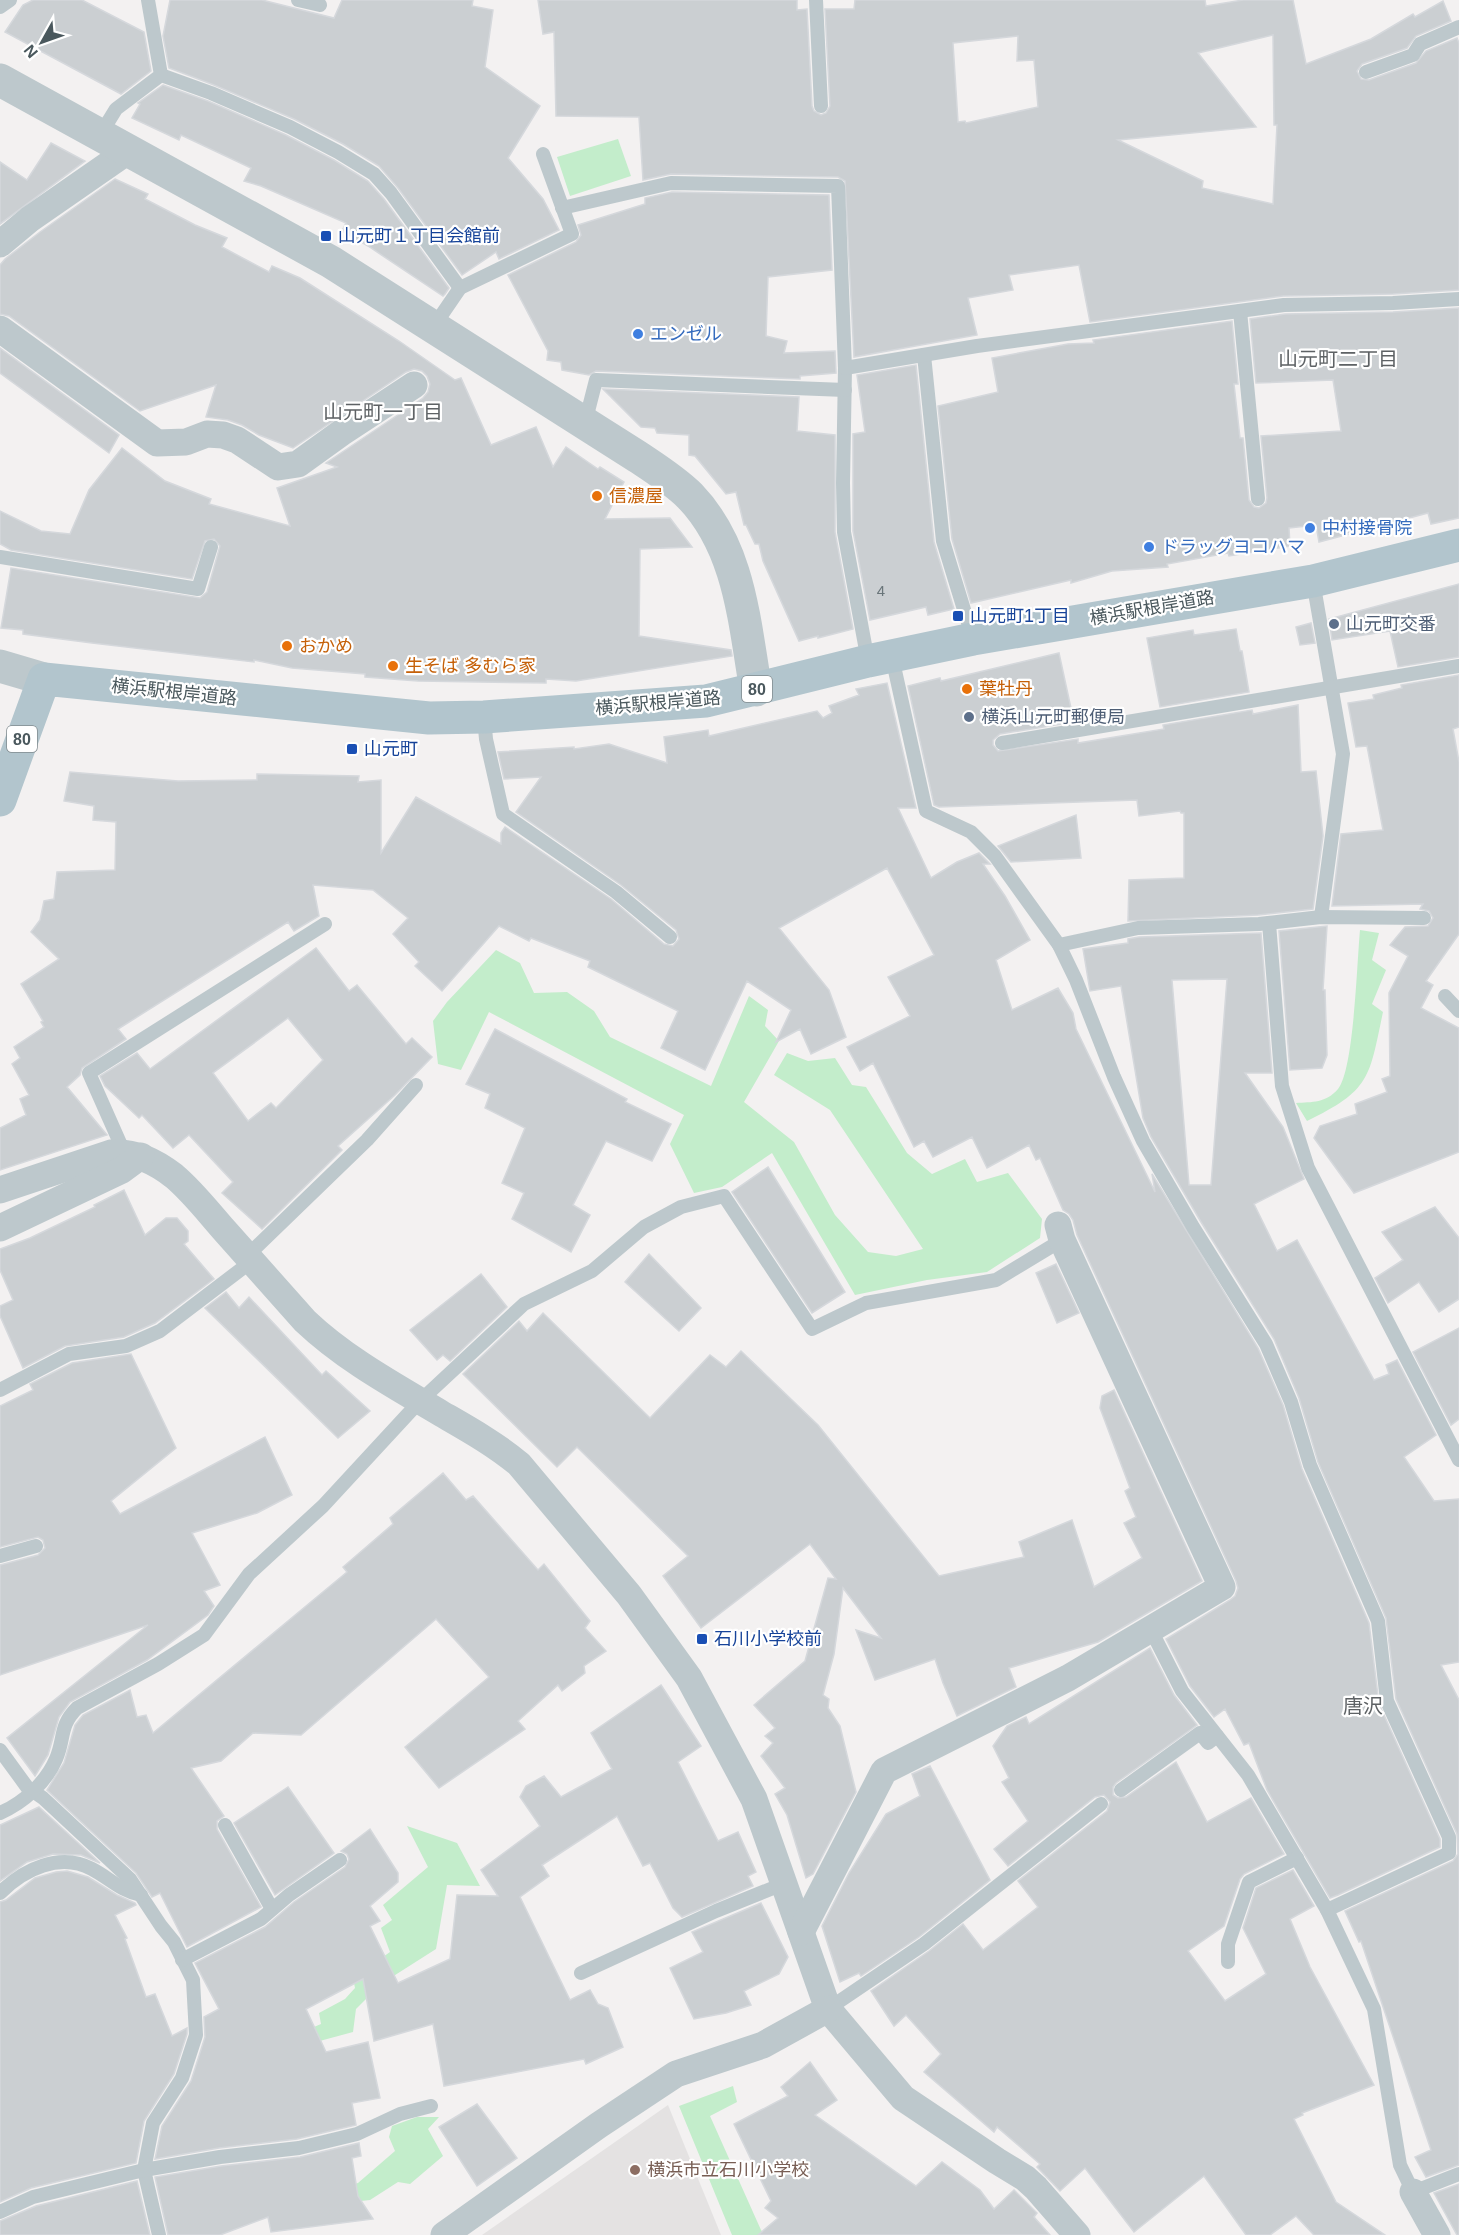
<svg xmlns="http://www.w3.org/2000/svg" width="1459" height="2235" font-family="Arial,'Noto Sans JP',sans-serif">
  <rect width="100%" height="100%" fill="#f3f1f1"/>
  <polygon fill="#e4e2e2" points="668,2105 721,2235 482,2235"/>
  <g fill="#c3edcb">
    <polygon points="618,139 631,176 570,196 557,157"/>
    <path d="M1360 930 1379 933 1372 960 1386 970 1372 1004 1383 1012C1369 1078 1371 1090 1307 1121L1296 1103C1312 1102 1326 1103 1338 1089 1354 1070 1357 961 1360 930Z"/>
    <polygon points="496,950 520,963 534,993 567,992 594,1011 610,1037 711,1086 749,996 768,1010 765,1026 779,1041 744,1102 794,1142 835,1215 868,1252 896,1256 923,1249 830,1110 774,1075 787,1053 808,1061 835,1058 852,1085 866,1087 907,1153 932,1174 965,1159 977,1182 1008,1173 1042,1219 1040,1238 987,1272 927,1280 855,1295 772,1153 722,1187 694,1193 670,1144 684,1115 489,1012 461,1070 438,1064 433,1021 447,1002"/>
    <polygon points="407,1826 457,1843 480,1886 447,1885 436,1949 381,1984 356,2009 353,2032 279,2052 274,2044 321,2024 319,2013 345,1999 355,1988 353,1978 390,1952 381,1928 392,1920 383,1905 428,1867"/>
    <polygon points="733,2086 737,2102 710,2116 761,2230 765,2235 732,2235 679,2106"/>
    <polygon points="417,2117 439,2117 428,2129 443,2156 410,2184 398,2182 370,2200 324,2205 319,2194 358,2183 395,2151 389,2137 392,2126"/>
  </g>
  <g fill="#cbcfd2" stroke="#d5d8dc" stroke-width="1.5" fill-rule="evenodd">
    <polygon points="33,0 82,0 144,32 151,71 121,94 5,32 23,5"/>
    <polygon points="170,0 262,0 334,18 342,0 473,0 472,6 493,10 485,67 540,106 508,158 543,199 559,230 499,259 496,252 462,275 398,188 379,166 343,144 294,119 214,85 169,68 163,36"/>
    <path d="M538 0H797V10L807 9 812 106 814 111 821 115 826 113 830 106 825 9H854L855 0H1205L1206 6 1243 0H1293L1306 64 1371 39 1413 14 1415 17 1443 1 1451 21 1416 36 1407 48 1362 64 1357 71 1361 79 1369 80 1416 63 1426 51 1457 38 1459 43V290L1393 294 1283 296 1090 322 1079 265 1009 275 1013 290 968 298 977 335 854 357 845 181 838 177 671 174 643 180 639 117 556 116 554 32 543 34ZM1273 35 1274 125H1277L1273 204 1202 188 1203 181 1118 140 1256 127 1198 53ZM1018 36 1017 61 1034 60 1038 107 966 123 965 121 958 122 953 43Z"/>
    <polygon points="163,85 208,101 286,135 334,160 368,181 384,199 449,288 445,294 443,296 368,246 342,231 346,223 261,186 244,181 251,168 181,135 179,140 132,118 140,104 138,103"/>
    <polygon points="51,143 85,161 0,224 0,162 27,180"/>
    <polygon points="115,179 148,194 145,199 195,225 227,238 222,247 269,272 272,266 300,278 399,341 455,380 461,378 491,445 536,427 553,467 566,447 598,469 600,467 624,482 605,519 670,518 692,547 640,549 639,636 731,650 732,656 576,681 546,679 546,683 418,681 365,677 365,674 292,668 254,660 254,662 92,643 23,634 23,630 1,628 11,568 200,598 207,592 220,546 214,539 205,541 192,579 11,550 0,544 0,511 41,531 70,534 89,490 122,448 165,481 211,499 209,504 290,526 277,488 337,467 326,463 423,398 428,392 430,384 427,376 422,371 414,369 406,372 293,448 259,435 242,425 228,420 206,417 216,385 140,411 9,316 0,314 0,265 5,259 40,232"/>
    <polygon points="672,192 829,195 832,270 768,277 766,336 787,341 784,353 835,351 836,373 800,376 800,379 596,371 589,375 562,370 561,362 547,360 548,351 508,275 576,242 581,235 578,225 645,204 645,198"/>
    <polygon points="1459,308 1459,518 1431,524 1428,513 1319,542 1316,525 1289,528 1290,546 1229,556 1228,553 1167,564 1168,567 1112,571 1071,583 1071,580 971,603 952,539 938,406 998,392 992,358 1068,344 1094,343 1093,340 1232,321 1238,384 1234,384 1240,438 1243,438 1249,500 1254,507 1259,508 1266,503 1267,498 1261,436 1341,431 1333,380 1256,383 1250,319 1285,314 1393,312"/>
    <polygon points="0,348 119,435 109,453 0,373"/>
    <polygon points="916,365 934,542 954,609 928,615 926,607 870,620 853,531 853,434 865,432 857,375"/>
    <polygon points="603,389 799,397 797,431 835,435 835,532 853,629 818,638 818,636 799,641 763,561 759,544 755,544 746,525 744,525 736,492 726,494 695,456 689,455 689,435 657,433 655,428 641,427"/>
    <polygon points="1459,584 1459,657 1398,667 1390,631 1332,640 1329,619"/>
    <polygon points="1311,623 1315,643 1300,645 1296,627"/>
    <polygon points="1236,629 1240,651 1242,651 1249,692 1160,707 1147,638 1193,630 1194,635"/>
    <polygon points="1059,653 1074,722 1000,734 993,740 993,745 998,751 1078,739 1078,743 1164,729 1163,725 1252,710 1253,714 1298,705 1301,772 1316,771 1323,836 1313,909 1258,915 1128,921 1129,880 1184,878 1184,813 1181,813 1180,811 1139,816 1137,800 939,807 934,805 908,686 940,678 941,681"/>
    <polygon points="1459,675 1459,727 1453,729 1459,762 1459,934 1426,981 1433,985 1421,1008 1459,1028 1459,1152 1354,1193 1314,1138 1320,1126 1357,1114 1355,1104 1387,1092 1382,1079 1390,1076 1389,993 1408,956 1390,945 1405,927 1428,926 1433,918 1429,911 1420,909 1423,904 1332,906 1341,834 1383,830 1367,746 1356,747 1348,703 1374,699 1373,695 1402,688 1401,685"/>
    <polygon points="887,683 916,808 898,808 931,878 957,862 979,853 990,864 983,864 1005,896 1030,940 996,960 1012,1010 1058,988 1073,1013 1076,1029 1155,1192 1152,1174 1258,1348 1283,1405 1302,1469 1369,1623 1379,1704 1440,1839 1440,1847 1338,1895 1330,1898 1267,1790 1249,1743 1244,1745 1225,1709 1214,1717 1190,1686 1166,1639 1230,1600 1235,1596 1238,1588 1236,1581 1077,1235 1073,1220 1069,1214 1063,1210 1040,1158 1036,1160 1029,1145 987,1168 972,1137 933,1157 924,1141 914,1147 873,1063 860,1071 847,1047 910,1016 888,977 934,955 887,868 779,928 829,990 846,1037 811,1054 800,1029 776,1042 791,1010 747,981 705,1070 661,1048 678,1011 588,967 590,961 531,938 529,941 499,926 442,991 415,966 419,962 393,934 408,918 373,890 313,885 319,916 294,931 288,922 118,1029 126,1039 82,1068 80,1075 67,1087 107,1135 0,1170 0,1128 26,1115 20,1099 29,1095 12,1064 20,1058 14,1047 44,1027 41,1022 43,1021 21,984 59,959 31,932 40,920 44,901 54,899 57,872 115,870 116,822 93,820 94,806 64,801 70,772 178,781 257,780 257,774 359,776 358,782 381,780 381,853 416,797 501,844 501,833 505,827 611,899 664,944 673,946 679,939 676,930 621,885 516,812 541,777 504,779 498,752 574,747 574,749 609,744 667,763 664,737 708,730 709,736 817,711 823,718 832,713 829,706 859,695 856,689"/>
    <polygon points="1076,815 1081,858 1011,862 998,846"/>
    <polygon points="1327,926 1323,990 1325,990 1327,1055 1322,1068 1290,1070 1279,931"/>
    <path d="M1261 933 1272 1073H1245L1283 1127 1304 1179 1254 1204 1277 1251 1297 1240 1374 1380 1389 1374 1386 1365 1397 1360 1436 1435 1404 1457 1434 1501 1459 1499V1662L1441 1665 1459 1700V2165L1426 2177 1415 2157 1431 2150 1361 1941 1359 1942 1345 1911 1453 1861 1458 1854 1457 1834 1396 1699 1386 1618 1318 1462 1299 1398 1274 1339 1201 1222 1151 1137 1143 1118 1121 986 1090 991 1083 949 1128 943V939L1139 937ZM1227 979 1211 1185H1189L1172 980Z"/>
    <path d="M316 948 349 991 357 985 406 1044 412 1038 432 1057 395 1095 338 1146 342 1150 262 1229 222 1193 233 1182 189 1135 173 1148 142 1115 139 1118 105 1086 100 1076 137 1053 150 1069ZM288 1018 323 1060 276 1108 271 1103 248 1121 213 1073Z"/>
    <polygon points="495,1029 627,1099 625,1102 671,1124 652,1161 606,1141 573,1205 590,1215 571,1252 512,1219 524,1193 502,1183 525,1128 485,1108 490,1094 466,1084"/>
    <polygon points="768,1167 845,1292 812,1313 732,1192"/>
    <polygon points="124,1190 145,1235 166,1218 177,1218 188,1231 188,1241 184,1244 214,1279 155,1323 124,1337 65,1346 23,1368 0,1316 0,1306 13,1300 0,1270 0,1249 30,1238 95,1207 94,1205"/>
    <polygon points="1435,1207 1459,1238 1459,1299 1439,1312 1419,1282 1388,1303 1375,1278 1403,1260 1382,1232"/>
    <polygon points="649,1254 701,1308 679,1331 625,1282"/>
    <polygon points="1056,1264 1079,1313 1057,1323 1036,1273"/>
    <polygon points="481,1274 507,1307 450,1361 443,1355 437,1360 410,1330"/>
    <polygon points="226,1292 239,1308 249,1297 322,1375 326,1371 370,1411 338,1438 205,1308"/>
    <polygon points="543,1313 650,1418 710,1355 726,1367 741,1351 818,1425 939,1576 1024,1557 1019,1542 1072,1520 1094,1587 1142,1558 1124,1523 1136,1517 1125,1491 1130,1488 1100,1408 1102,1396 1114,1390 1202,1581 1098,1642 1009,1668 1016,1687 957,1716 943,1683 935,1659 875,1680 856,1630 881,1638 843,1588 834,1654 823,1695 829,1699 828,1708 840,1726 856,1792 813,1874 806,1878 787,1815 775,1794 785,1788 761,1756 773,1743 765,1736 775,1728 754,1705 805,1661 828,1578 836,1579 810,1544 701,1628 663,1576 688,1556 577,1447 557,1467 463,1374 519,1321 527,1331"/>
    <polygon points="1459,1328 1459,1419 1451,1425 1413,1352"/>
    <polygon points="131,1354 176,1448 111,1501 120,1514 265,1437 292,1495 257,1513 192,1533 220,1585 204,1591 214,1606 208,1615 147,1660 70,1702 59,1717 48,1755 35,1776 7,1738 148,1625 0,1675 0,1565 38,1555 45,1548 43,1540 38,1537 0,1547 0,1406 33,1390 30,1384 72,1363"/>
    <polygon points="443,1473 466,1500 473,1496 538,1570 544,1564 590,1621 585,1628 606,1651 584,1666 585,1673 562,1691 558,1685 518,1721 525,1729 439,1788 405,1747 489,1677 436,1619 301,1735 253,1733 221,1761 191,1768 224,1816 217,1821 217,1829 261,1907 187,1947 160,1893 152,1897 136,1873 47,1790 64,1763 75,1725 83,1715 130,1690 137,1717 146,1715 153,1733 347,1572 343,1567 393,1524 390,1518"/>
    <polygon points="1150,1648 1174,1695 1197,1725 1116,1783 1113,1787 1113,1795 1118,1798 1126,1797 1176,1762 1207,1822 1251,1798 1284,1854 1244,1874 1240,1879 1224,1926 1188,1951 1225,2001 1266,1974 1243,1928 1256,1888 1293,1870 1314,1906 1290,1919 1310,1967 1374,2085 1302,2113 1303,2115 1294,2119 1336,2202 1385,2235 1314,2235 1296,2216 1270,2235 1246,2235 1204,2176 1134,2232 1085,2168 1060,2191 1037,2167 1040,2164 997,2127 994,2132 924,2072 941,2054 906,2015 894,2026 871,1991 929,1951 963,1924 983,1950 1038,1907 1018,1881 1107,1811 1110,1802 1104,1795 1095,1797 1008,1866 994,1849 1028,1821 1002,1782 1009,1778 993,1746 1007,1726 1026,1717 1029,1724"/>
    <polygon points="661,1685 701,1746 678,1762 718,1841 738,1832 756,1872 748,1876 753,1886 682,1917 673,1908 650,1863 643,1866 617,1816 542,1865 549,1876 520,1897 570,2000 590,1990 598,2004 608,2008 623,2047 586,2064 584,2059 444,2086 433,2024 374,2041 363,1979 306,2009 326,2052 368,2042 380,2098 352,2103 356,2125 297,2139 219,2148 155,2159 162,2126 191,2081 205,2037 204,2017 219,2009 195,1963 265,1927 294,1902 345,1867 349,1859 347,1854 341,1851 370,1829 398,1873 398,1882 370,1906 380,1921 370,1926 398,1983 450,1959 457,1895 498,1896 481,1870 540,1826 520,1797 526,1786 544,1776 561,1797 612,1769 591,1733"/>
    <polygon points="930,1766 990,1880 919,1937 861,1976 859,1973 840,1982 822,1926 849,1873 886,1814 920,1796 912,1774"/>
    <polygon points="288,1787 334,1853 275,1895 234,1823"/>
    <polygon points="39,1807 100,1863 81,1855 53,1854 27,1862 0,1881 0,1825"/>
    <polygon points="67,1871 88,1877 117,1895 135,1903 136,1905 115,1915 127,1938 125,1939 146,1997 155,1994 172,2036 187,2028 187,2034 174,2074 144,2121 136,2163 31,2188 0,2202 0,1902 6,1900 35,1878 56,1872"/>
    <polygon points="761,1903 788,1957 779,1974 744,1991 751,2005 726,2013 694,2019 670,1968 703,1952 692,1932"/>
    <polygon points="810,2062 837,2100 815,2115 916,2186 942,2162 980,2190 994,2209 1014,2190 1037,2213 1034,2217 1050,2235 758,2235 778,2218 765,2208 771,2201 734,2124 788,2096 781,2087"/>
    <polygon points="477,2104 517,2158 477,2186 439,2127"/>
    <polygon points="359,2143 361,2156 352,2158 358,2196 373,2219 271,2232 268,2217 220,2235 168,2235 155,2177 221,2166 300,2157"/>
    <polygon points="137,2181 150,2235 0,2235 0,2221 36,2206"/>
    <polygon points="1459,2184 1459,2235 1457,2235 1434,2193"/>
  </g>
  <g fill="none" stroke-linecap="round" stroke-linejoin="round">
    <g stroke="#bdc8cc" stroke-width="14">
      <polyline points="298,0 320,5"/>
      <polyline points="816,0 821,106"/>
      <polyline points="0,7 10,0"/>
      <polyline points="1366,72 1413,55 1420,44 1459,27"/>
      <polyline points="161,75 211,93 290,127 338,152 374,174 391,193 460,288"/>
      <polyline points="100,135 116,109 161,75 148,0"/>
      <polyline points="562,208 671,183 838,186 845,368 843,483 844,532 868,661"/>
      <polyline points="1240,311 1258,499"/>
      <polyline points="434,326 460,288 572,234 543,154"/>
      <polyline points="924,355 943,541 973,639"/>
      <polyline points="845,368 977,346 1284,305 1393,303 1459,299"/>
      <polyline points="585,423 596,380 845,390"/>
      <polyline points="0,557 198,589 211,547"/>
      <polyline points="1313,581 1343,754 1321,917"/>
      <polyline points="892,657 926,811 971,832 995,856 1059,945 1076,980 1114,1077 1143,1141 1193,1227 1266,1344 1291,1402 1310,1465 1378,1621 1387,1701 1449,1837 1449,1853 1327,1910"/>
      <polyline points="484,717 486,739 503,814 616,892 670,937"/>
      <polyline points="1002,743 1459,666"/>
      <polyline points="1269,923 1282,1086 1308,1168 1459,1460"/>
      <polyline points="1059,945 1138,928 1259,924 1321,917 1424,918"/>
      <polyline points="1445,996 1459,1011"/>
      <polyline points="124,1152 89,1073 325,924"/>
      <polyline points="247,1256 367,1140 416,1085"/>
      <polyline points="0,1390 69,1354 126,1346 160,1331 252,1261"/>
      <polyline points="0,1556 36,1546"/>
      <polyline points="1151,1630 1182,1691 1248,1775 1327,1910 1374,2009 1400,2165 1413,2192 1459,2174"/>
      <polyline points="0,1750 27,1787 43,1798 130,1879 161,1926 174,1942 193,1980 196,2035 182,2078 153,2123 144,2170 159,2235"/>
      <polyline points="1121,1790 1200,1733 1208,1743 1217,1736"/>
      <path d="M0 1813C23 1803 46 1783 56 1759 65 1738 59 1726 77 1708L158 1664 204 1635 249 1574 323 1506 420 1401 524 1304 592 1271 644 1227 681 1207 724 1196 812 1329 866 1303 996 1280 1062 1240"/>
      <polyline points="225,1825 272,1909"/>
      <path d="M0 1893C24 1869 60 1852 92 1869 111 1879 119 1890 141 1895"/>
      <polyline points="182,1960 261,1919 289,1895 340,1860"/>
      <polyline points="1228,1962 1228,1944 1249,1882 1297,1858"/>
      <polyline points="581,1973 716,1911 783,1884"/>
      <polyline points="828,2009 924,1944 1101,1804"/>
      <polyline points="0,2212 33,2197 144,2170 220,2157 299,2148 357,2134 400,2114 431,2106"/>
    </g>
    <g stroke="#bdc8cc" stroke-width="27">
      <polyline points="0,244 30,219 128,151"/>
      <polyline points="0,329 157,443 186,442 207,434 223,435 237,440 278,467 298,464 341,433 414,385"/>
      <path d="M0 1190 111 1153C134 1151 156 1162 174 1176 193 1192 209 1213 225 1231 252 1261 278 1291 305 1321 345 1359 395 1386 442 1414 468 1429 495 1444 519 1464L629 1595 689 1678 754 1799 828 2009 903 2098 997 2161 1025 2178 1036 2188 1077 2235"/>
      <polyline points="0,1228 122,1170 141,1156"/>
      <polyline points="801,1932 884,1771 1068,1678 1222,1587 1062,1240 1058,1225"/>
      <polyline points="1413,2192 1437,2235"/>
      <polyline points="444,2235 599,2125 676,2074 763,2045 828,2009"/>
    </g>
    <g stroke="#bdc8cc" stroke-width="33">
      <path d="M0 80 331 262 638 457C656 469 675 481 690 496 740 548 744 621 756 690"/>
      <polyline points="0,666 44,679"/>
    </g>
    <polyline stroke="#b2c5cd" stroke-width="33" points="0,800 44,679 429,718 484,717 706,701 868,661 973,639 1313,581 1459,545"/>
  </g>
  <g fill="#1a4fb4" stroke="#fff" stroke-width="2">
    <rect x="320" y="230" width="12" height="12" rx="3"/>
    <rect x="952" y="610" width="12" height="12" rx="3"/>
    <rect x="346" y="743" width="12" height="12" rx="3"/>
    <rect x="696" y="1633" width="12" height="12" rx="3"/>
  </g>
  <g fill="#3f7fe0" stroke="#fff" stroke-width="2">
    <circle cx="638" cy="334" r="6"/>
    <circle cx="1310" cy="528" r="6"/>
    <circle cx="1149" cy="547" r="6"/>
  </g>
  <g fill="#e8710a" stroke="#fff" stroke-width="2">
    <circle cx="597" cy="496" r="6"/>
    <circle cx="287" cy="646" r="6"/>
    <circle cx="393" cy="666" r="6"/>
    <circle cx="967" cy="689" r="6"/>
  </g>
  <g fill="#5c6f8a" stroke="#fff" stroke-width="2">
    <circle cx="1334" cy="624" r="6"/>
    <circle cx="969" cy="717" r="6"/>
  </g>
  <circle fill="#8d6e63" stroke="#fff" stroke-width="2" cx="635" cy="2170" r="6"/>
  <g text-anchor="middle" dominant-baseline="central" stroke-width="4.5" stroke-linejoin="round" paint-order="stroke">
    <g font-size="15" fill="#6a767a">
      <text x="881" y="590">4</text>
    </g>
    <g fill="#fff" stroke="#808a8e" stroke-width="1.5">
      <rect x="742" y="676" width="30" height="26" rx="4.5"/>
      <rect x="7" y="726" width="30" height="26" rx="4.5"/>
    </g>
    <g font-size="16" font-weight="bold" fill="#4a585d">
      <text x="757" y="689">80</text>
      <text x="22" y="739">80</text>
    </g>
    <g font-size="18" fill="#164399" stroke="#fff" text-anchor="start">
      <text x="338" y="236">山元町１丁目会館前</text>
      <text x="970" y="616">山元町1丁目</text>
      <text x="364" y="749">山元町</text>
      <text x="714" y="1639">石川小学校前</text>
    </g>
    <g font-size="18" fill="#366cbe" stroke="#fff" text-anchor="start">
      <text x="650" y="334">エンゼル</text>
      <text x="1322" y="528">中村接骨院</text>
      <text x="1161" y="547">ドラッグヨコハマ</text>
    </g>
    <g font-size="18" fill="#c56008" stroke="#fff" text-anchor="start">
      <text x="609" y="496">信濃屋</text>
      <text x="299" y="646">おかめ</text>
      <text x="405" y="666">生そば 多むら家</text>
      <text x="979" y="689">葉牡丹</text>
    </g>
    <g font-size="18" fill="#4a585d" stroke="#fff">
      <text transform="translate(1152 608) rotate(-10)">横浜駅根岸道路</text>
      <text transform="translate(174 692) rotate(6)">横浜駅根岸道路</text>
      <text transform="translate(658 703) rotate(-5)">横浜駅根岸道路</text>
    </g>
    <g font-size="18" fill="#4e5e75" stroke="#fff" text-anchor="start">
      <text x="1346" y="624">山元町交番</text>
      <text x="981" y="717">横浜山元町郵便局</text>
    </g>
    <g font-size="18" fill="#785e54" stroke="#fff" text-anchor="start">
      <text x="647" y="2170">横浜市立石川小学校</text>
    </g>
    <g font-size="20" fill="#5e6265" stroke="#fff">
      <text x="1338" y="359">山元町二丁目</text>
      <text x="383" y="412">山元町一丁目</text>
      <text x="1363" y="1706">唐沢</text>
    </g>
  </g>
  <g transform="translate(42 42) rotate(230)" stroke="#ffffff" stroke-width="4.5" paint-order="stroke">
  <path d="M0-4.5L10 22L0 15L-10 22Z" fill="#4a585d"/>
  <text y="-9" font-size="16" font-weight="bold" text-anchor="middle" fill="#4a585d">N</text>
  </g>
</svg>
